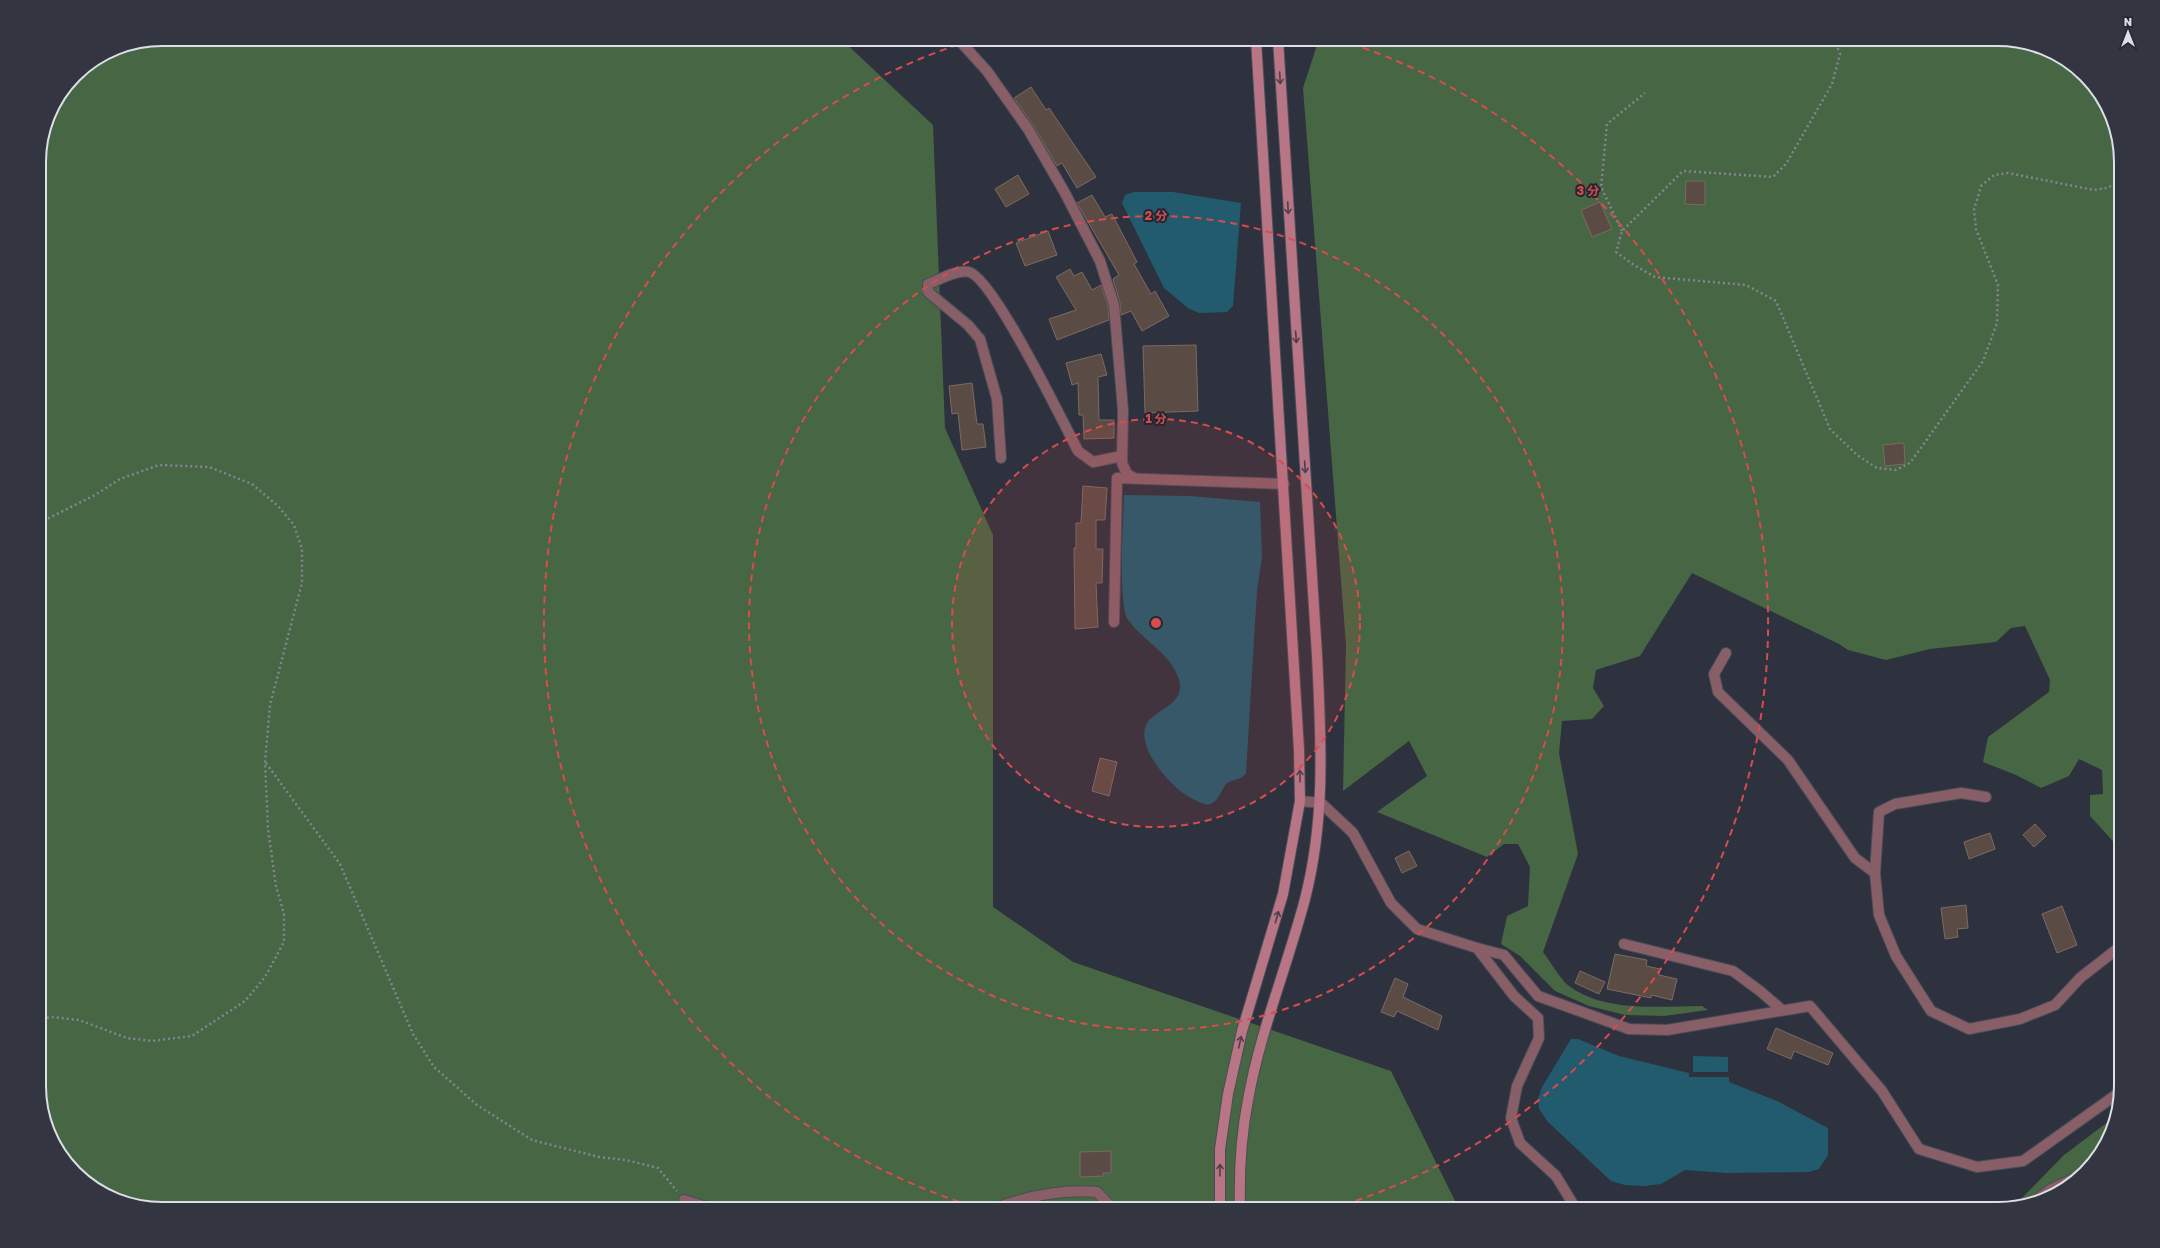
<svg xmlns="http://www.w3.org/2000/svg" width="2160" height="1248" font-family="'Golos Text','Noto Sans JP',sans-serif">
  <rect width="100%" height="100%" fill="#2e313e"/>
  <g fill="#476643">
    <polygon points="162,39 841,39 933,125 945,428 993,535 993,907 1073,962 1391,1071 1459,1209 162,1209 100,1193 56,1148 39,1094 39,154 48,114 75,75 115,48"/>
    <path d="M1319 39H1998L2060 55 2104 100 2121 154V850L2090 816V795L2103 794 2102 770 2079 759 2069 776 2041 788 2016 775 1983 762 1988 737 2049 692 2050 680 2025 626 2011 628 1996 642 1930 649 1886 660 1848 650 1839 644 1692 573 1640 656 1596 670 1593 688 1604 706 1592 719 1562 721 1559 753 1578 854 1543 952C1551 962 1559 978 1569 986 1606 1013 1659 1006 1702 1006L1708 1010 1664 1016 1625 1015 1589 1006 1555 991 1520 956 1501 944 1507 916 1528 906 1530 867 1518 844H1504L1487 857 1377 812 1427 776 1409 741 1343 791 1346 645 1303 88Z"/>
    <polygon points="2113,1118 2105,1147 2060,1192 2016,1204 2064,1155"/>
  </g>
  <g fill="#225b6d">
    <polygon points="1134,192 1173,192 1241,203 1233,306 1227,312 1199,313 1188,308 1164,288 1122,203 1125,195"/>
    <path d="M1124 495 1190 496 1260 502 1262 557 1257 590 1246 773C1241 781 1233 778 1226 784 1222 789 1220 797 1214 802 1207 808 1197 801 1189 797 1171 787 1134 746 1147 723 1155 709 1186 705 1179 680 1173 657 1148 643 1133 626 1131 623 1127 619 1126 616 1124 611 1124 604 1123 598 1120 564 1123 529 1124 495Z"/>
    <polygon points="1571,1039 1578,1039 1619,1056 1689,1073 1689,1077 1729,1077 1729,1082 1777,1101 1828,1128 1828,1155 1819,1169 1809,1172 1727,1173 1685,1170 1661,1184 1644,1186 1625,1185 1611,1181 1548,1122 1539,1109 1538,1099 1542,1087"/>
    <polygon points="1693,1056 1728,1057 1728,1072 1693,1072"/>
  </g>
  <g fill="#5a4b44" stroke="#7b6b63">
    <polygon points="1031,87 1046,110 1049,108 1096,177 1077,188 1062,163 1057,166 1033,125 1014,98"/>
    <polygon points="1018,175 1029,194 1006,207 995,189"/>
    <polygon points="1686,181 1705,181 1705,205 1685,204"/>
    <polygon points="1092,195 1105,217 1112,214 1137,262 1134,264 1151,294 1155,291 1169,316 1142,331 1131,311 1121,315 1120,303 1113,279 1119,275 1077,203"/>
    <polygon points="1600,202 1612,229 1592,237 1581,210"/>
    <polygon points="1048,231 1057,255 1025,266 1016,243"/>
    <polygon points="1070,269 1074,276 1082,272 1092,290 1101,285 1108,306 1109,320 1057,340 1049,319 1076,310 1056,277"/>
    <polygon points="1196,345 1198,411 1145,413 1143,346"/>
    <polygon points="1101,354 1107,375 1098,377 1099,420 1114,420 1114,438 1084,439 1083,415 1079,415 1078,383 1072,385 1066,363"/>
    <polygon points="972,383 977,424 983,424 986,447 962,450 958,413 952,414 949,386"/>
    <polygon points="1904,443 1905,464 1885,466 1883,445"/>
    <polygon points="1083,486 1107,488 1105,520 1096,520 1096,549 1103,549 1102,583 1096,583 1098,627 1075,629 1074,548 1076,548 1076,523 1081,523"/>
    <polygon points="1100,758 1117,762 1109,796 1092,791"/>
    <polygon points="2035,824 2046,836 2034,847 2023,835"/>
    <polygon points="1990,833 1995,849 1969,859 1964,842"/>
    <polygon points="1409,851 1417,866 1402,873 1395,858"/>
    <polygon points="1966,905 1968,928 1957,929 1958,937 1945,939 1941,908"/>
    <polygon points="2062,906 2077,945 2057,953 2042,914"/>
    <polygon points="1615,954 1647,960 1646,966 1660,969 1659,975 1677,979 1672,1000 1651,995 1651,998 1607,989"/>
    <polygon points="1580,971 1605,982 1599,994 1575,983"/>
    <polygon points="1395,978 1408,984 1403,997 1442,1016 1438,1030 1397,1011 1394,1017 1381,1012"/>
    <polygon points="1776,1028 1833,1053 1828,1065 1794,1051 1791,1059 1767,1049"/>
    <polygon points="1111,1151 1111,1173 1103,1173 1103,1176 1080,1177 1080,1152"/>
  </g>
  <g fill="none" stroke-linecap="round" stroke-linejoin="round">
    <g stroke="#4a4d59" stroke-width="12">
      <g id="lane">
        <polyline points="1726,653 1714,674 1718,692 1788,760 1855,858 1875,873"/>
        <polyline points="1986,797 1961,793 1895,804 1879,812 1875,873 1879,915 1896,956 1931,1011 1969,1029 2020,1019 2055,1005 2080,978 2121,946"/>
        <polyline points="1624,944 1733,971 1760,991 1782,1010"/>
        <polyline points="1477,948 1504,955 1538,996 1629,1029 1667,1030 1810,1006 1882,1091 1919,1149 1977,1167 2023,1161 2120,1092"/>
      </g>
    </g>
    <g stroke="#4a4d59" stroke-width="12">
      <g id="street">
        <polyline points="958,39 987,71 1028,129 1065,193 1100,261 1114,305 1123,410 1122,463 1127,474 1134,478"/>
        <path d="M1001 458 997 399 980 339 968 325 928 292V284C939 280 957 269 969 272 993 278 1063 422 1078 451L1093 462 1122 456"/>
        <polyline points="1114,622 1117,478 1284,484"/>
        <polyline points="1300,801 1321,803 1353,833 1391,903 1417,929 1477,948 1514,996 1538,1018 1539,1038 1517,1086 1511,1118 1520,1143 1556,1176 1576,1209"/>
        <polyline points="2039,1198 2051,1189 2073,1179"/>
        <polyline points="684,1200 713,1209"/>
        <path d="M993 1209C1025 1197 1063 1189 1097 1192L1113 1209"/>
      </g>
    </g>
    <g stroke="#4a4d59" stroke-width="12">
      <g id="secondary">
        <polyline points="1220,1209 1220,1149 1228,1094 1242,1031 1283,894 1300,801 1299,750 1256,39"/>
        <path d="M1240 1209C1239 1173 1241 1136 1248 1100 1260 1032 1287 967 1305 899 1326 817 1321 739 1317 655L1278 39"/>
      </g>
    </g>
    <g stroke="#838591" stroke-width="2.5" stroke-dasharray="2 3" stroke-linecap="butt">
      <polyline points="1834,39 1840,54 1832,84 1786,164 1773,177 1683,171 1622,231 1616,252 1634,265 1655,277 1746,285 1776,301 1830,429 1857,455 1877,468 1896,470 1910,463 1983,361 1997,323 1998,285 1976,229 1974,210 1981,186 1994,175 2008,173 2094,190 2107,188 2121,180"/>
      <polyline points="1622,231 1601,187 1607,124 1645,93"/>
      <polyline points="39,523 95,495 120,479 159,465 209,467 252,484 278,506 294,525 302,549 302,583 270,705 265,762 268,829 276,886 284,914 284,942 265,977 245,1001 192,1036 152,1041 127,1038 79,1020 52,1017 39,1019"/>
      <polyline points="266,763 340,864 413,1034 434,1067 477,1105 532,1140 599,1157 626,1160 658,1168 677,1191"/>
    </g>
    <use href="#lane" stroke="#885e67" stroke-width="10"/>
    <use href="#street" stroke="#885e67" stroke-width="10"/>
    <use href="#secondary" stroke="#b87585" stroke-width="10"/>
  </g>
  <defs><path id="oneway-shaft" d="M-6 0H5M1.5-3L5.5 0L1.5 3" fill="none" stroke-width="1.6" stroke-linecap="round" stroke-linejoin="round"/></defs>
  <g stroke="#503e4c">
    <use href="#oneway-shaft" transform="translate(1280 78) rotate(87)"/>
    <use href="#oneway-shaft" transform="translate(1288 208) rotate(87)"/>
    <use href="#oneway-shaft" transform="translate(1296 337) rotate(86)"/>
    <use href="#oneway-shaft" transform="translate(1305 467) rotate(86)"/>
    <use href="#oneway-shaft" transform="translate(1300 776) rotate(-91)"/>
    <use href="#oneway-shaft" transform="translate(1277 917) rotate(-74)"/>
    <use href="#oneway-shaft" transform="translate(1240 1042) rotate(-77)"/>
    <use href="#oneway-shaft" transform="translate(1220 1170) rotate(-89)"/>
  </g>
  <circle cx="1156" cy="623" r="204" fill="#d74d4e" fill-opacity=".12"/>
  <g fill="none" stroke="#d74d4e" stroke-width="2" stroke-dasharray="7 5">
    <circle cx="1156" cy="623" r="204"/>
    <circle cx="1156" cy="623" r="407"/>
    <path d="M982 1209A611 611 0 0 1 972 40M1340 40A611 611 0 0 1 1330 1209"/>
  </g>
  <path d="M0 0H2160V1248H0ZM162 46H1998A116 116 0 0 1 2114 162V1086A116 116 0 0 1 1998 1202H162A116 116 0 0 1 46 1086V162A116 116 0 0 1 162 46Z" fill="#333641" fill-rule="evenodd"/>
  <path fill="none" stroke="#dddfe8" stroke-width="2" d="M162 46H1998A116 116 0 0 1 2114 162V1086A116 116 0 0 1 1998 1202H162A116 116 0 0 1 46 1086V162A116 116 0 0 1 162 46Z"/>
  <circle cx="1156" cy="623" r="6" fill="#d74d4e" stroke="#242733" stroke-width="2"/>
  <g font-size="12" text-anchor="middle" font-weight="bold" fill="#d74d4e" stroke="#242733" stroke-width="4" stroke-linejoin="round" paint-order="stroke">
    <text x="1588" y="195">3 分</text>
    <text x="1156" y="220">2 分</text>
    <text x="1156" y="423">1 分</text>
  </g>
  <g transform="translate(2128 32)" stroke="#242733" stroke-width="3" paint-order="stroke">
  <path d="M0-3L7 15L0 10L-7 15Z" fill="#dddfe8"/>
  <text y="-6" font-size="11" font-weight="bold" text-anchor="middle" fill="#dddfe8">N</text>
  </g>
</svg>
